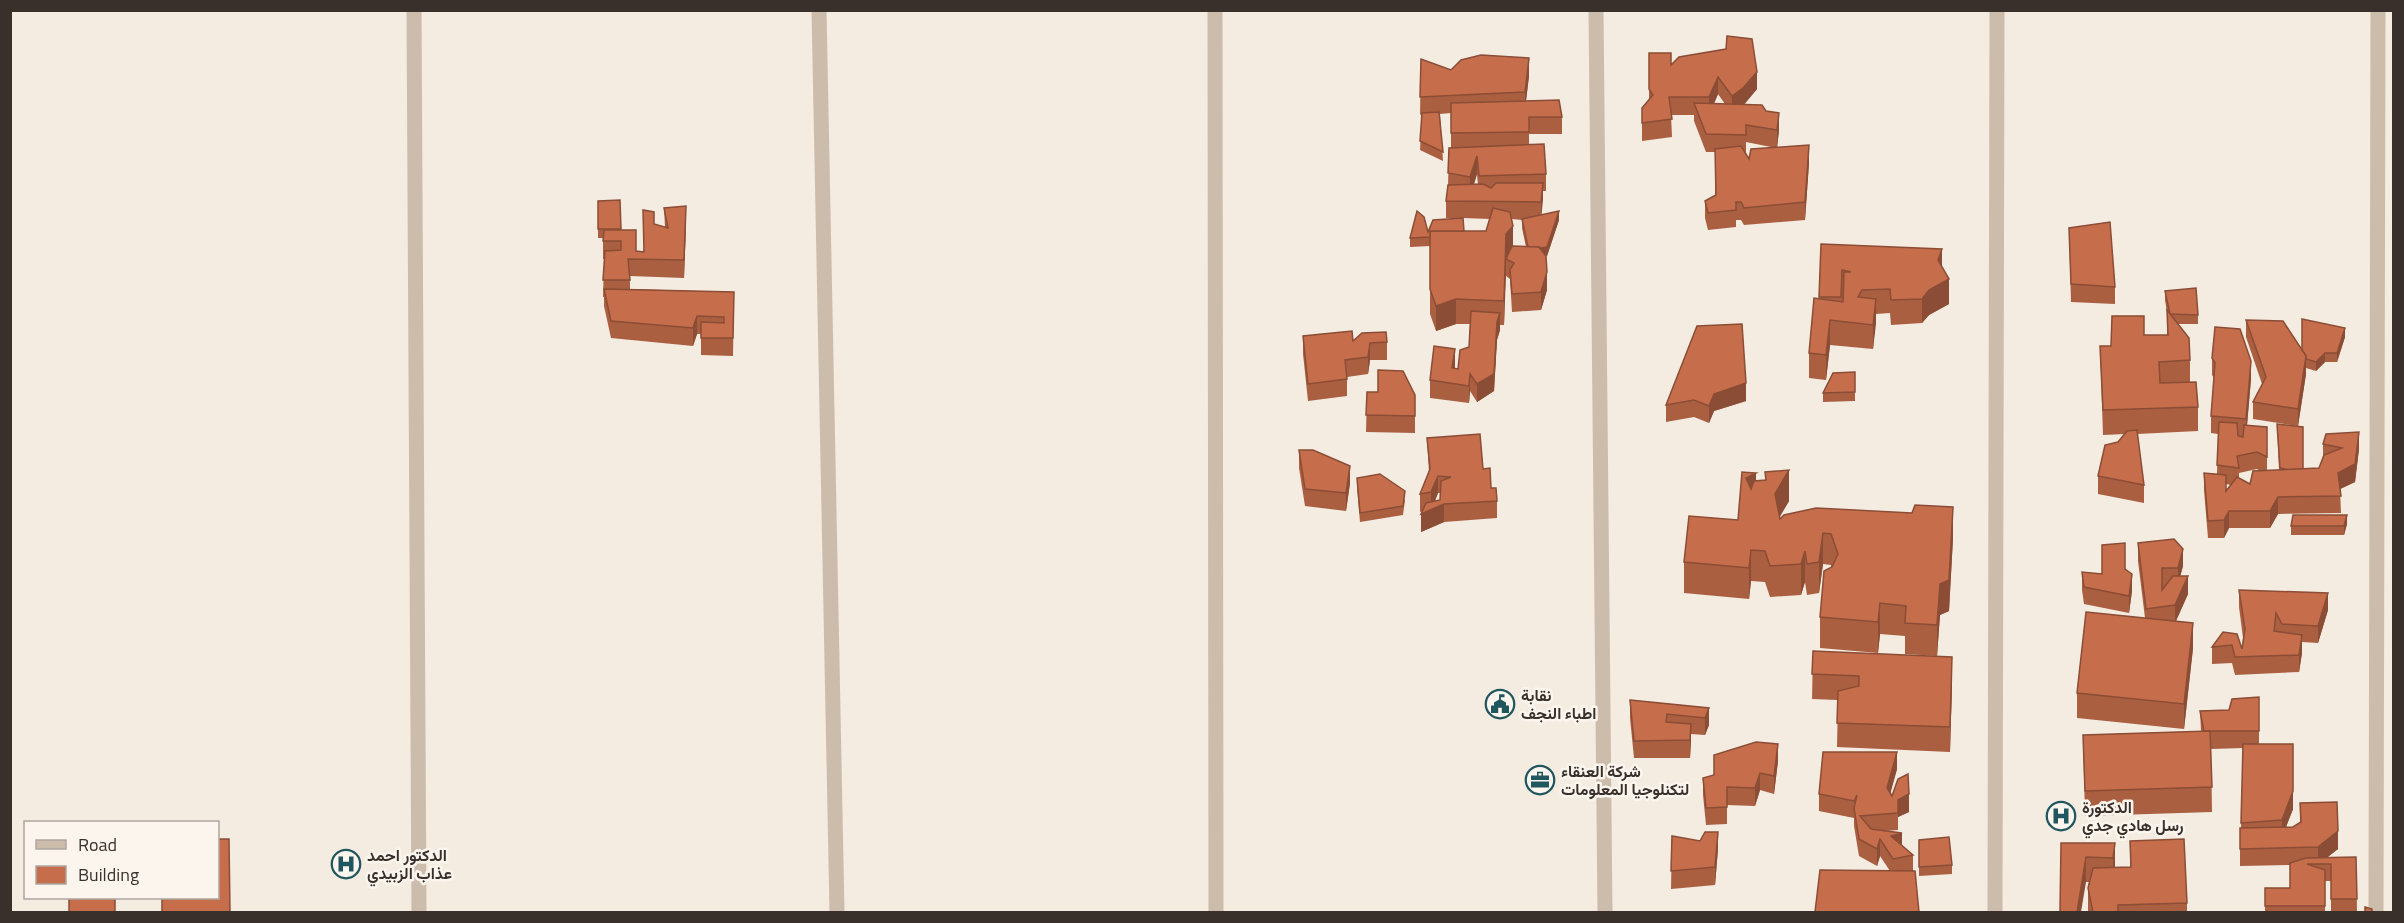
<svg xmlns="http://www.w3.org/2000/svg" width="2404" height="923" font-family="'Titillium Web',Vazirmatn,sans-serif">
  <rect width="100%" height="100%" fill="#f4ebe1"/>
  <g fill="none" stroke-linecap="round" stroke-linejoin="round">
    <g stroke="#ccbcac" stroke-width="15">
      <polyline points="414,10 419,912"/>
      <polyline points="819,10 837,912"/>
      <polyline points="1215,10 1216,912"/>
      <polyline points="1596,10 1605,912"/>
      <polyline points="1995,912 1997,10"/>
      <polyline points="2376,912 2378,10"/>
    </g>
  </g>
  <g fill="#aa5f41" fill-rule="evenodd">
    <path d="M1649 53 1671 65 1679 57 1757 89 1744 104 1766 111 1779 130 1777 148 1809 163 1805 220 1744 225 1741 220H1736V227L1708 230 1705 218V201L1715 196V152H1706L1694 121V115H1671L1672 137 1642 141V108L1649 99ZM1718 94 1725 104H1714ZM1746 142 1776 148 1749 159 1746 153Z"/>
    <path d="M1421 59 1451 70 1529 76 1526 101 1562 117V134H1529V145L1546 174V191H1543L1541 215 1559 220 1547 256H1546L1547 290 1541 310 1512 312 1510 279 1506 276 1504 325H1500V330L1497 340 1494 391 1477 402 1470 391 1469 403 1430 398V380L1455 366V369H1458L1469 347 1470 324H1456L1436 331 1430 314V246L1410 247V238L1428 232 1455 218H1446V201L1448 187 1449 148H1451V113L1440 114 1443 161 1420 150 1422 114 1420 115ZM1477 174 1478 185H1474ZM1463 218 1490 219 1486 231H1464ZM1512 219 1522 220V228L1526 247 1513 246Z"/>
    <polygon points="620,200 621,230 636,251 643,252 654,224 665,227 664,208 686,223 684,278 630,276 630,289 734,292 733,356 701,355 701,334 697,334 693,346 611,338 604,306 604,297 603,297 604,259 603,259 603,238 598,238 598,201"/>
    <polygon points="2069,228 2115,287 2115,304 2071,302"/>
    <polygon points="1821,244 1942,267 1949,304 1929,315 1922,323 1891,325 1890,313 1876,314 1873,349 1830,345 1826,380 1809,378 1809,353 1819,299"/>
    <polygon points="2165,291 2198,315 2198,324 2178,324 2190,360 2190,382 2198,407 2198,431 2137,434 2144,485 2144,503 2098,494 2098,476 2118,442 2125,434 2103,435 2100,346 2111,346 2144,335 2167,335 2167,312 2165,300"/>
    <polygon points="2246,320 2302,350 2345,337 2337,362 2325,362 2316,371 2306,368 2306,374 2298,426 2253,419 2253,402 2262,384 2246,337"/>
    <polygon points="1697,326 1746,401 1714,411 1709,423 1694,417 1666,422 1666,405"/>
    <polygon points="1303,336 1353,341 1387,342 1387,360 1370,360 1368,374 1347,377 1347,396 1308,401 1303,354"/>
    <path d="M2212 358 2251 379 2247 425 2267 445V470H2279L2277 424 2303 469 2319 468 2323 456V444L2359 449 2355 482 2340 489 2341 513 2278 514 2270 528H2229L2224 538H2208L2204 490V473L2217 474 2218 434 2211 433V416L2214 378 2212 375ZM2257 469 2260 471 2250 484 2239 478V473ZM2226 484 2231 485 2226 491Z"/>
    <polygon points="1855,372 1855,401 1823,402 1823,393"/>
    <polygon points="1367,392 1415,395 1415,433 1366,432"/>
    <path d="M1427 438 1483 469 1497 501V518L1444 522 1421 532 1423 511 1420 512V494L1429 472ZM1438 493H1440V500L1435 501Z"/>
    <polygon points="1299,450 1350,483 1346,511 1305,506 1299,468"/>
    <polygon points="1765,472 1789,501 1780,516 1780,519 1953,538 1949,611 1940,615 1937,656 1905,654 1905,636 1880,634 1878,653 1820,648 1820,617 1831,567 1831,565 1823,564 1819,593 1807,595 1805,582 1801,595 1770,597 1765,582 1751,581 1749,599 1684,593 1684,562 1738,520 1756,481 1765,480"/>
    <polygon points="1357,478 1405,500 1403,515 1360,522 1357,487"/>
    <polygon points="2347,524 2344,535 2291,535 2291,526"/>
    <polygon points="2138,543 2183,566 2180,576 2188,594 2176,621 2193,648 2184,729 2077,718 2077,693 2145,618 2138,561"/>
    <polygon points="2125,569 2132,591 2129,613 2084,604 2082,590 2082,572 2102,574"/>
    <polygon points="2239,590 2328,610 2318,643 2302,642 2302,653 2299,672 2235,675 2232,663 2212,664 2212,647 2223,632 2242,649 2243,638 2239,607"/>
    <polygon points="1813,651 1952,682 1950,752 1837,747 1838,700 1812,699"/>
    <polygon points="2259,697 2259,744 2293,809 2286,827 2293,827 2300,823 2300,803 2338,849 2327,857 2356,857 2357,912 2331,912 2331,881 2325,881 2325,912 2265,912 2265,888 2290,888 2290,865 2240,866 2240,828 2241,828 2243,748 2211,749 2212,812 2085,816 2083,735 2201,731 2200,711 2229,710"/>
    <polygon points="1630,700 1709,708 1709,725 1705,735 1691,734 1690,758 1634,758 1630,718"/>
    <polygon points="1778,761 1774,794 1760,790 1755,806 1727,805 1727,824 1706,825 1703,795 1703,778"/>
    <polygon points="1897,769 1890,793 1909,812 1898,817 1898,830 1885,831 1913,855 1913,871 1890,871 1880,856 1877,866 1859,856 1854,826 1854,818 1819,811 1819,794"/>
    <polygon points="1672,836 1718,849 1715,885 1671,889"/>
    <polygon points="1919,840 1952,865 1952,874 1919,876"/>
    <polygon points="2130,841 2187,903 2187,912 2088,912 2088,888 2089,882 2086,882 2061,843 2115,843 2115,867 2130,867"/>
  </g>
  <g fill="#8b4d35">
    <polygon points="1529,58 1529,76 1525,109 1525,92"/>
    <polygon points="1757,72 1757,89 1743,106 1732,113 1732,96"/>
    <polygon points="1718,77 1718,94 1709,114 1709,97"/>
    <polygon points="1779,113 1779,130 1777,148 1777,130"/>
    <polygon points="1809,145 1809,163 1805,220 1805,202"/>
    <polygon points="1477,156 1477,174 1470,194 1470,177"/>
    <polygon points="1543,183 1543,200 1541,220 1541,202"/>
    <polygon points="686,206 686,223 684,278 684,260"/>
    <polygon points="1559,211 1559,220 1547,256 1529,260"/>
    <polygon points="1513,226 1513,251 1506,259 1504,325 1504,301 1506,234"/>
    <polygon points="1942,249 1942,273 1938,260"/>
    <polygon points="1547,272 1547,290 1541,310 1541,292"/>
    <polygon points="1949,279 1949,304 1929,315 1922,323 1922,299 1929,290"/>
    <polygon points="1456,299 1456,324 1436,331 1436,306"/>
    <polygon points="1876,299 1876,324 1873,349 1873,325"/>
    <polygon points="1500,313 1500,330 1497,340 1494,391 1477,402 1477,384"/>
    <polygon points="697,316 697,334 693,346 693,328"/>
    <polygon points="1830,320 1830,345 1826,380 1826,355"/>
    <polygon points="2345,328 2345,337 2337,362 2337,353"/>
    <polygon points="1370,343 1370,360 1368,374 1368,357"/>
    <polygon points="1455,349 1455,366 1452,386 1452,368"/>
    <polygon points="2325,353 2325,362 2316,371 2316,362"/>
    <polygon points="2306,356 2306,374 2298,426 2298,409"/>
    <polygon points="2251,361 2251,379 2246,437 2246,419"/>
    <polygon points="1470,374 1470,391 1469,403 1469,386"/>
    <polygon points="1746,383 1746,401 1714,411 1709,423 1709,406 1714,394"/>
    <polygon points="2359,432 2359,449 2355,482 2338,490 2338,473"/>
    <polygon points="1350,466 1350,483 1346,511 1346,493"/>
    <polygon points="1789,470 1789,501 1775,525 1775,494"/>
    <polygon points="1756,473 1756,504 1746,478"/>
    <polygon points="1438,476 1438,493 1431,510 1431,492"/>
    <polygon points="2278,497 2278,514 2270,528 2270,511"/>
    <polygon points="1444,504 1444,522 1421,532 1421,514"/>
    <polygon points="1953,507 1953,538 1949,611 1940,615 1937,656 1937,625 1940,584"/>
    <polygon points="2229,511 2229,528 2224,538 2224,520"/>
    <polygon points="2347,515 2347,524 2344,535 2344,526"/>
    <polygon points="1823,533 1823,564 1819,593 1819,562"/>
    <polygon points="2183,549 2183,566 2178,585 2178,568"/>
    <polygon points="1751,550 1751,581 1749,599 1749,568"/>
    <polygon points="1805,551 1805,582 1801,595 1801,564"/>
    <polygon points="2132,574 2132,591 2129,613 2129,596"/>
    <polygon points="2188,576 2188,594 2175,623 2175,605"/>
    <polygon points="2328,593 2328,610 2318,643 2318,626"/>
    <polygon points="1880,603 1880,634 1878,653 1878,622"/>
    <polygon points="2193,623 2193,648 2184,729 2184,704"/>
    <polygon points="2302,635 2302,653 2299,672 2299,655"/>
    <polygon points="1952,657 1952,682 1950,752 1950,727"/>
    <polygon points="1709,708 1709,725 1705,735 1705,718"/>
    <polygon points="1691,724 1691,742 1690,758 1690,740"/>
    <polygon points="1778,744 1778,761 1774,794 1774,776"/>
    <polygon points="1897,752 1897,769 1887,806 1887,788"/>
    <polygon points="1760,773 1760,790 1755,806 1755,788"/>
    <polygon points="2293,791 2293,809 2282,837 2282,820"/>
    <polygon points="1909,794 1909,812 1898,817 1898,800"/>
    <polygon points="2338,831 2338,849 2318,865 2318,847"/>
    <polygon points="1718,832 1718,849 1715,885 1715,867"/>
    <polygon points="1902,833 1902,851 1891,836"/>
    <polygon points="1880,839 1880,856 1877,866 1877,849"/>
    <polygon points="2115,843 2115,868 2113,882 2113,858"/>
    <polygon points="2086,857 2086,882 2081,912 2077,912"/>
  </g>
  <g fill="#c66e4c" stroke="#8b4d35" stroke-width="1.5">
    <polygon points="1727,36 1752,39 1757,72 1743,88 1732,96 1718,77 1709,97 1669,97 1672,119 1642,123 1642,108 1653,95 1649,89 1649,53 1671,53 1671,65 1679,57 1726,49"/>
    <polygon points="1481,55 1529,58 1525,92 1420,97 1421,59 1451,70 1461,60"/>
    <polygon points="1559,100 1562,117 1529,117 1529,132 1451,133 1451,103"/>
    <polygon points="1694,103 1762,105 1766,111 1779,113 1777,130 1746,125 1746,135 1706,134"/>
    <polygon points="1439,112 1443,152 1420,141 1422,113"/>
    <polygon points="1544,144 1546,174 1479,176 1477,156 1470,177 1448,173 1449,148"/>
    <polygon points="1809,145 1805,202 1744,208 1741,202 1736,202 1736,210 1708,213 1705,201 1716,195 1715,149 1741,146 1749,159 1751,149"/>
    <polygon points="1496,183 1543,183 1541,202 1446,201 1448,185 1483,184 1491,188"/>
    <polygon points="620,200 621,229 598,229 598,201"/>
    <polygon points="686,206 684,260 628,259 630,280 603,280 605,251 621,250 621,241 603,241 604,230 636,230 636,251 644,252 643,210 654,212 654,224 668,228 664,208"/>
    <polygon points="1493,208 1510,212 1513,226 1506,234 1504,301 1456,299 1436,306 1430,289 1430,231 1486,231"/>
    <polygon points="1417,211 1424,217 1428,232 1433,220 1463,218 1464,231 1430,231 1430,237 1410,238"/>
    <polygon points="1559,211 1547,247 1540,248 1539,247 1528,247 1522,219"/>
    <polygon points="2110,222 2115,287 2071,284 2069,228"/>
    <polygon points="1821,244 1942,249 1938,260 1949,279 1929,290 1922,299 1891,300 1890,289 1862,290 1858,297 1876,299 1873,325 1830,320 1826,355 1809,353 1814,298 1843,302 1844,272 1851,272 1842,270 1841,297 1819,297"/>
    <polygon points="1512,246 1539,247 1546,256 1547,272 1541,292 1512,294 1510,270 1514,263 1506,259"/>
    <polygon points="2196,288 2198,315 2170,314 2165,291"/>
    <polygon points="604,289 734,292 733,338 701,338 701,322 724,323 724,317 697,316 693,328 611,321"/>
    <polygon points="2167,310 2189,338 2190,360 2159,362 2160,383 2196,382 2198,407 2103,410 2100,346 2111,346 2112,316 2144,316 2144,335 2168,335"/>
    <polygon points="1471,311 1500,313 1497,322 1494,374 1477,384 1470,374 1469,386 1430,380 1434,346 1455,349 1452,368 1458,369 1460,350 1469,347"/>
    <polygon points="2302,319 2345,328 2337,353 2325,353 2316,362 2306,359 2306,356 2302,350"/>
    <polygon points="2246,320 2283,321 2306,356 2298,409 2253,402 2266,377"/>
    <polygon points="1742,324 1746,383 1714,394 1709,406 1694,400 1666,405 1697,326"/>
    <polygon points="2215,327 2240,329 2251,361 2246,419 2211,416 2215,363 2212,358"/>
    <polygon points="1352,331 1353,341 1362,333 1386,332 1387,342 1370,343 1368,357 1345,360 1347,379 1308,384 1303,336"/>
    <polygon points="1378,370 1403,371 1415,395 1415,416 1366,415 1367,392 1378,392"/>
    <polygon points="1855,372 1855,392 1823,393 1833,373"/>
    <polygon points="2219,422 2237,423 2238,436 2243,437 2244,425 2267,427 2267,457 2257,452 2237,456 2239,468 2217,465"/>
    <polygon points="2277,424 2303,427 2303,469 2289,470 2280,468"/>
    <polygon points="2137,430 2144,485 2098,476 2105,445 2118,442 2127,431"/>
    <polygon points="2359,432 2355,464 2338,473 2341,496 2278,497 2270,511 2229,511 2224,520 2208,521 2204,473 2226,475 2226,491 2237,477 2250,484 2253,471 2319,468 2324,455 2342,448 2323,444 2326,434"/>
    <polygon points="1480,434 1483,469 1490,468 1491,488 1496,488 1497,501 1444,504 1421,514 1426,503 1440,500 1441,481 1451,477 1438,476 1431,492 1420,494 1430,469 1427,438"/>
    <polygon points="1299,450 1313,450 1350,466 1346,493 1305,489"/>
    <polygon points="1789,470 1775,494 1780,519 1784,515 1816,508 1912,513 1915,505 1953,507 1949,580 1940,584 1937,625 1905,623 1906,606 1880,603 1878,622 1820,617 1824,571 1832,567 1838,554 1831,534 1823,533 1819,562 1807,564 1805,551 1801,564 1770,566 1765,551 1751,550 1749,568 1684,562 1689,516 1738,520 1742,472 1756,473 1746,478 1751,489 1754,481 1766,480 1765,472"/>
    <polygon points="1380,474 1405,491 1403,506 1360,513 1357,478"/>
    <polygon points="2293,515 2347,515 2344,526 2291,526"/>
    <polygon points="2174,539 2183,549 2178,568 2162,568 2162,590 2173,576 2188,576 2175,605 2146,609 2138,543"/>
    <polygon points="2125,543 2125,569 2132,574 2129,596 2084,587 2082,572 2102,574 2102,545"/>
    <polygon points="2239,590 2328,593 2318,626 2282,624 2276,613 2274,631 2302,635 2299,655 2235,657 2232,645 2212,647 2223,632 2237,634 2242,649 2245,629"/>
    <polygon points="2086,612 2193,623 2184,704 2077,693"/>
    <polygon points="1813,651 1952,657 1950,727 1837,723 1838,691 1859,686 1859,676 1812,674"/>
    <polygon points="2259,697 2259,731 2204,731 2200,711 2229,710 2232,699"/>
    <polygon points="1630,700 1709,708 1705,718 1667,714 1666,722 1691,724 1690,740 1634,741"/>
    <polygon points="2210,731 2212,787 2085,791 2083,735"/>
    <polygon points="1756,742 1778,744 1774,776 1760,773 1755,788 1727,787 1727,807 1706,808 1703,778 1714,775 1714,755"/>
    <polygon points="2243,744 2293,744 2293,791 2282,820 2241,823"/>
    <polygon points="1823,752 1897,752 1887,788 1892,796 1898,779 1908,774 1909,794 1898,800 1898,813 1860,816 1871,829 1902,833 1891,836 1913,855 1893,859 1880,839 1877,849 1859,839 1854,808 1857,795 1854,801 1819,794"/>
    <polygon points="2337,802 2338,831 2318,847 2240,849 2240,828 2293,827 2301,822 2300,803"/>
    <polygon points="1705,832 1718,832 1715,867 1671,871 1672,836 1700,841"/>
    <polygon points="1949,837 1952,865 1919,867 1919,840"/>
    <polygon points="218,839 229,839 230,912 162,912 162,897 218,897"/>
    <polygon points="2184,839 2187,903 2118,905 2118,912 2093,912 2088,888 2093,868 2131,867 2130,841"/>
    <polygon points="2061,843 2115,843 2113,858 2086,857 2077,912 2060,912"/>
    <polygon points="2356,857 2357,899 2331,899 2331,864 2307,864 2325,870 2325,906 2265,906 2265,888 2290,888 2290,863 2306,858"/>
    <polygon points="1820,870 1915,871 1919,912 1815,912"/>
    <rect x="69" y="897" width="46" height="15"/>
    <polygon points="2365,907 2372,909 2372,912 2365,912"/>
  </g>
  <defs>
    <g id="civic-ring" transform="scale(1.5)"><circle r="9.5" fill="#fbf5ee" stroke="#20565d" stroke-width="1.5"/><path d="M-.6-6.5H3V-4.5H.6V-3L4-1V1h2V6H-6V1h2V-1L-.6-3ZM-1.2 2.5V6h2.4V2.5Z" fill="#20565d"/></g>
    <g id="office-ring" transform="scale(1.5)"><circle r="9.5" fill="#fbf5ee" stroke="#20565d" stroke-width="1.5"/><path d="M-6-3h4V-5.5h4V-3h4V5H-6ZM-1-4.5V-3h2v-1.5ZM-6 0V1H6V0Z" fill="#20565d"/></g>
    <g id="hospital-ring" transform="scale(1.5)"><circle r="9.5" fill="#fbf5ee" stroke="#20565d" stroke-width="1.5"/><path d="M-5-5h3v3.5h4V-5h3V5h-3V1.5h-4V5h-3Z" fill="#20565d"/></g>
  </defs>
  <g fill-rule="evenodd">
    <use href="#civic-ring" x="1500" y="704"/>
    <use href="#office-ring" x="1540" y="780"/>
    <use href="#hospital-ring" x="2061" y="816"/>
    <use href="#hospital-ring" x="346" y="864"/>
  </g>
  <g text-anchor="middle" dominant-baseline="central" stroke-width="5" stroke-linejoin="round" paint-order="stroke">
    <g font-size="16" font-weight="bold" fill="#3a302b" stroke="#fbf5ee" text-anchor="start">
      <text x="1521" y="695">نقابة<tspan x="1521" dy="18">اطباء النجف</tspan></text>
      <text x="1561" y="771">شركة العنقاء<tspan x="1561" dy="18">لتكنلوجيا المعلومات</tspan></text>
      <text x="2082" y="807">الدكتورة<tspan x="2082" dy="18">رسل هادي جدي</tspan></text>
      <text x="367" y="855">الدكتور احمد<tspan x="367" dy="18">عذاب الزبيدي</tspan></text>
    </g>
  </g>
  <rect width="2404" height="923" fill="none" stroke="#3a302b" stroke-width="24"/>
  <rect x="24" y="821" width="195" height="78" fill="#fbf5ee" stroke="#aea6a0" stroke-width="1.5"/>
  <rect x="36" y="840" width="30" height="9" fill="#ccbcac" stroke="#aea6a0" stroke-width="1.5"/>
  <text x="78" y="851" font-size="18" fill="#3a302b">Road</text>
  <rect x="36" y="866" width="30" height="18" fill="#c66e4c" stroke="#aea6a0" stroke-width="1.5"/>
  <text x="78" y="881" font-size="18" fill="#3a302b">Building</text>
</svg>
